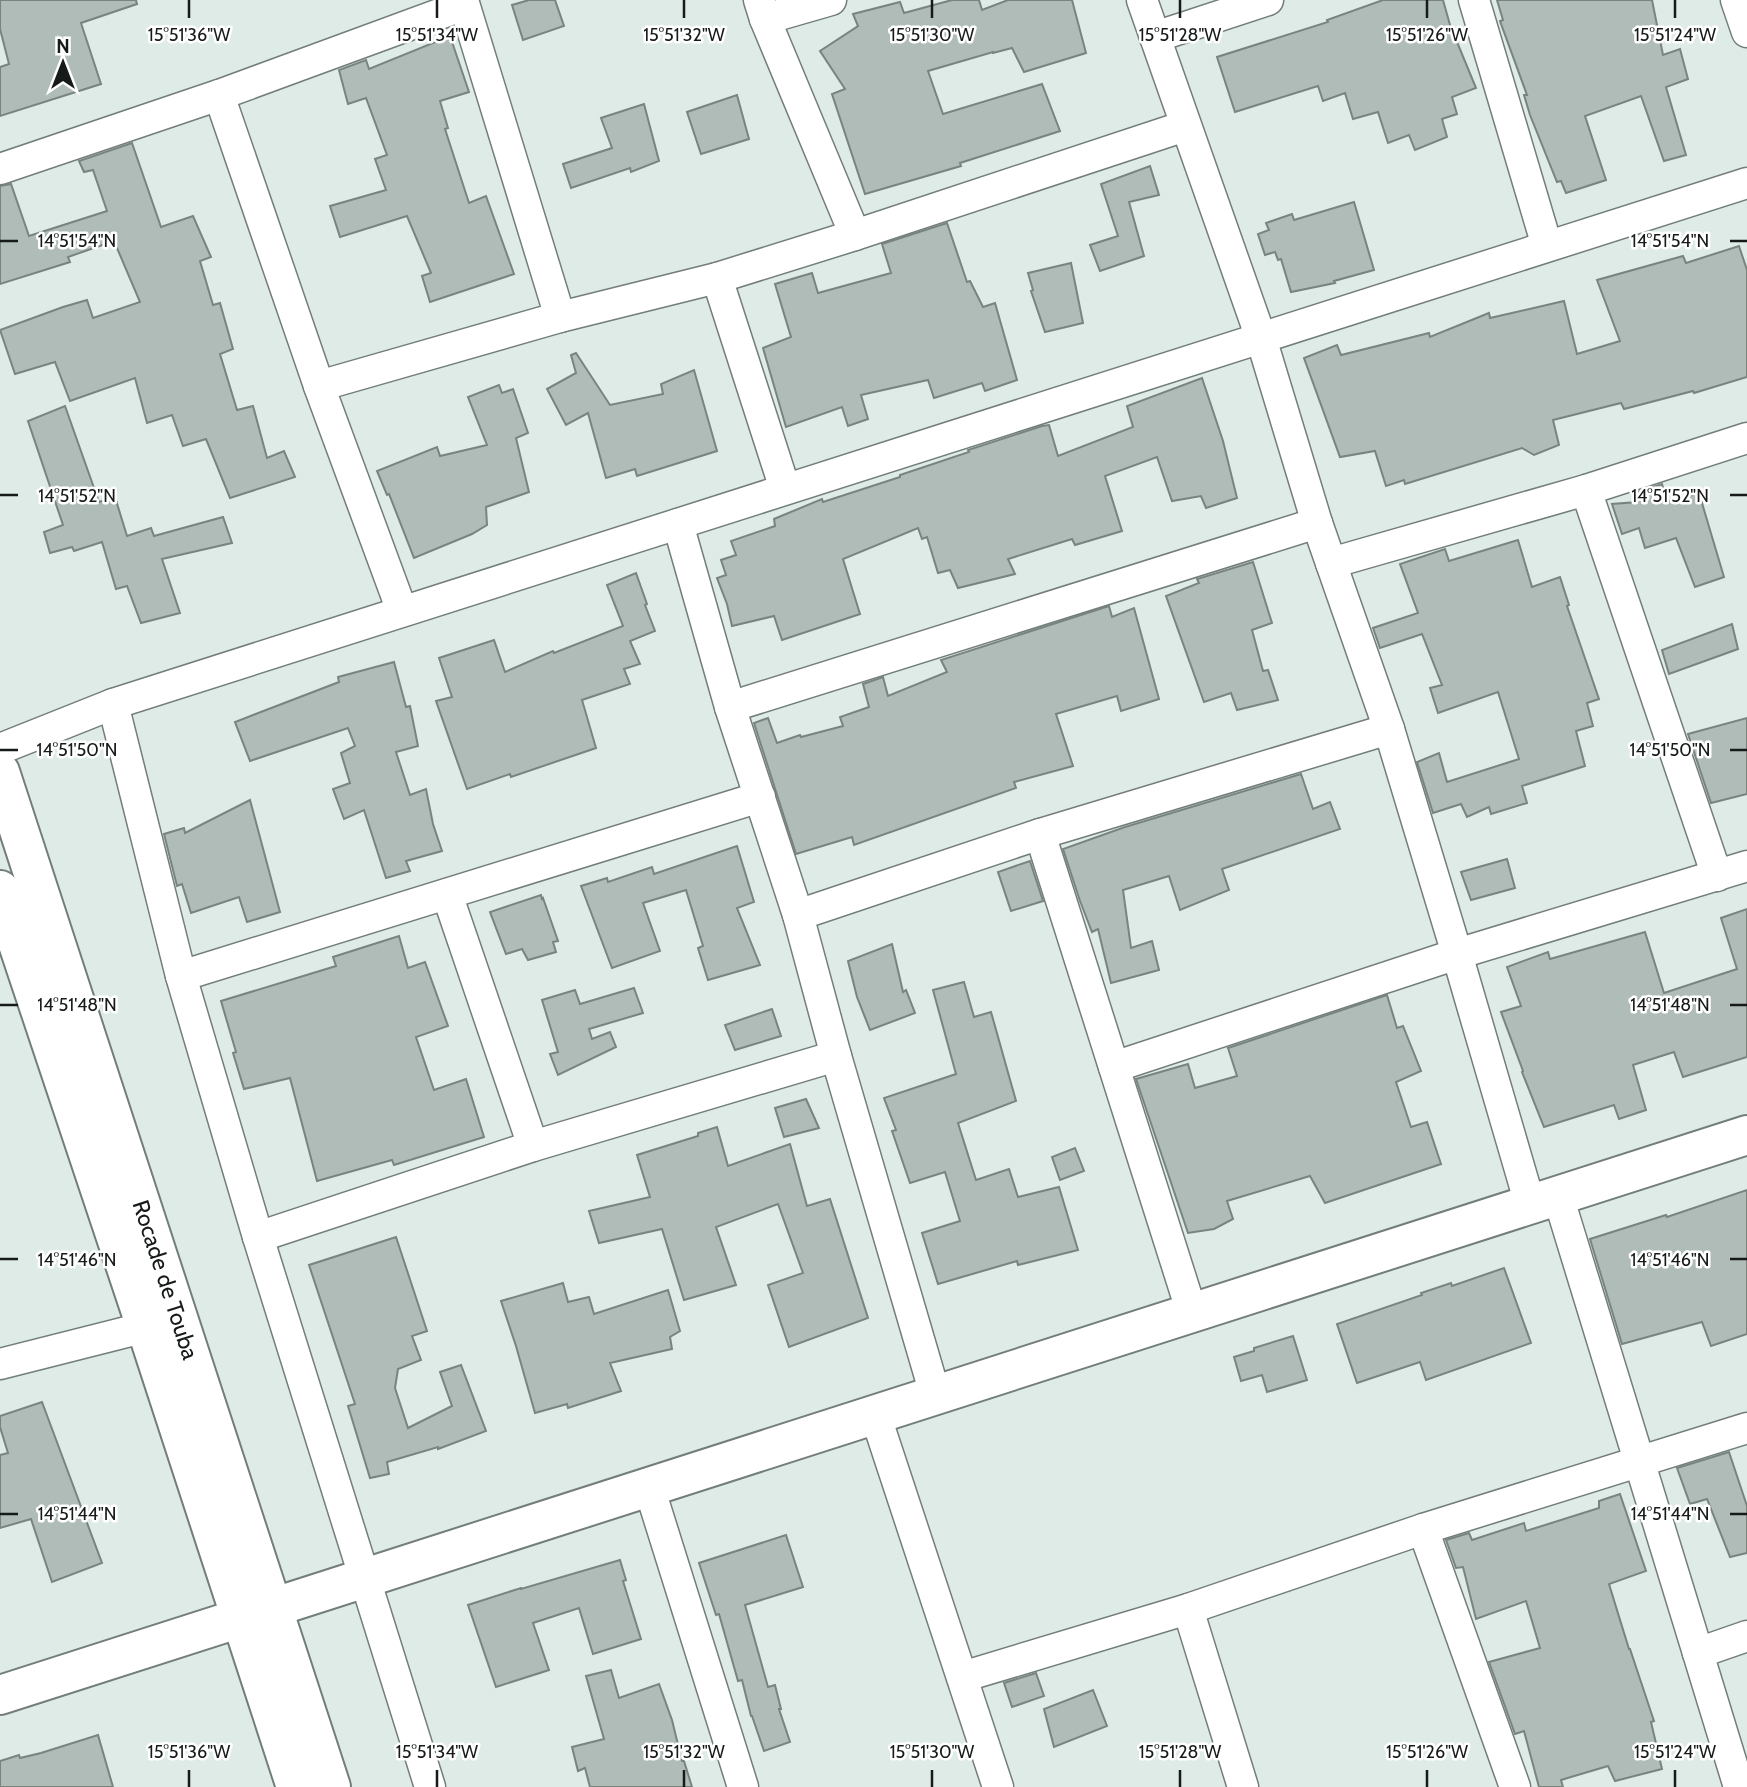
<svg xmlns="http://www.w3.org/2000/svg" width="1747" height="1787" font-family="Cabin,sans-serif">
  <rect width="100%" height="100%" fill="#dfebe6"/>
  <g fill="#b0bcb7" stroke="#79847f" stroke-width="2">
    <polygon points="0,0 136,0 137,4 81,23 101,84 0,116 0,67 9,64 0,29"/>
    <polygon points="529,0 555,0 564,26 523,40 512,5"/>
    <polygon points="952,0 979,0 982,10 1008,0 1072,0 1086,53 1024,72 1012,48 993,53 993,52 928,71 943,114 1042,84 1060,131 960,163 961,166 865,194 832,94 845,89 820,51 858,26 853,14 900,2 904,13"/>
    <polygon points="1383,0 1443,0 1450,25 1476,88 1452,97 1457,114 1442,119 1447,137 1415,150 1409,135 1388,143 1378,112 1353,119 1345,93 1323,101 1318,86 1235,112 1217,57 1328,22 1327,20"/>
    <polygon points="1497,0 1652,0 1663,55 1680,49 1688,79 1666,87 1686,155 1664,161 1641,96 1585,116 1606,180 1566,193 1561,181 1557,182 1530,115 1524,95 1527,95 1500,21 1503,20"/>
    <polygon points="450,36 469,92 440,101 448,128 445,129 469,203 486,196 514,274 430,302 422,276 431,273 407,216 340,237 330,206 386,190 375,159 387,155 366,98 348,104 339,70 366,60 369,69"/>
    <polygon points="737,95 749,139 701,154 687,112"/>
    <polygon points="644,104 659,161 631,172 630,168 571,188 563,164 612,148 601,118"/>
    <polygon points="132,143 161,227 193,216 211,257 200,261 213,305 220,303 233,349 220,354 237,410 253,406 267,458 284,451 295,477 230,498 206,439 183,446 172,415 147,423 135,378 70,401 55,362 15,374 0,330 63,307 87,300 93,318 140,302 114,241 68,257 70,262 0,284 0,186 11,184 29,236 107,211 93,170 84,172 79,161"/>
    <polygon points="1150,166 1159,195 1129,202 1144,256 1100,271 1090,245 1118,236 1101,184"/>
    <polygon points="1354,202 1374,270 1334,281 1335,283 1291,292 1281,259 1278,260 1275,252 1265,255 1258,234 1269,230 1266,223 1292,214 1294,220"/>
    <polygon points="947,223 967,282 970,281 983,307 995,303 1017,380 985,391 982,383 934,398 928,380 861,395 868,419 848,426 842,407 786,427 763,348 791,337 775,284 812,273 818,293 891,273 882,244"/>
    <polygon points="1739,246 1747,270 1747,377 1694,393 1693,391 1624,409 1621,403 1553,420 1559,445 1534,455 1522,448 1405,484 1404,480 1386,486 1375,451 1340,457 1304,358 1337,345 1341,355 1429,333 1430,337 1489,313 1490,318 1564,301 1577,354 1620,341 1597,280 1683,256 1686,263"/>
    <polygon points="1071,263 1083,323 1045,332 1031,291 1033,290 1028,273"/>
    <polygon points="576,353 610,405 663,394 661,384 694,370 717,451 637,476 635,469 606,478 588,413 566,425 547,389 576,373 571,355"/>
    <polygon points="1202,378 1223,441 1237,498 1206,508 1201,496 1172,501 1157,457 1105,476 1122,531 1075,545 1072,539 1008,559 1015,574 958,588 950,570 938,573 927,537 922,539 918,528 843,559 860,614 782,640 774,616 732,626 727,604 717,578 726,575 721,560 736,555 731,541 775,526 774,519 822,499 823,502 900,477 900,475 969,452 968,450 1042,426 1049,425 1058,456 1133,427 1127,406"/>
    <polygon points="499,385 502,393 513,389 528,433 516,438 529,492 486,507 487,525 472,534 414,558 389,494 387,495 377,471 437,447 440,456 487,445 468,397"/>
    <polygon points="65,406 99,502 115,497 127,536 151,528 154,536 223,517 232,543 162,559 180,613 141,623 127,586 116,589 102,542 74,551 72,547 50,553 44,532 63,525 28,421"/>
    <polygon points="1662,484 1667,502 1699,493 1724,577 1695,587 1676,538 1645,548 1639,528 1622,534 1612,504 1637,502 1635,493"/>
    <polygon points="1518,540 1532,587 1560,577 1569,605 1567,606 1599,699 1587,703 1593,726 1576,731 1585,766 1522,786 1527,803 1491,814 1489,807 1467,817 1461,804 1433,813 1417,762 1439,753 1447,782 1519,759 1498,692 1438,713 1430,688 1442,685 1422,634 1380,648 1373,628 1418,613 1400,564 1445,549 1449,561"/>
    <polygon points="1253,562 1272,623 1252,630 1263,671 1268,670 1278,700 1237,710 1231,693 1204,702 1166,596 1199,583 1197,579"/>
    <polygon points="636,573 647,604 645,605 655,631 630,641 640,664 624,669 630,684 582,700 596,748 511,777 510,774 467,789 436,701 452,697 439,658 494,640 505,672 553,651 554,653 623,626 607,585"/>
    <polygon points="1109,606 1112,617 1134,608 1159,699 1121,711 1117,696 1056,714 1073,766 1014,782 1016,788 854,845 852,837 796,854 754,723 768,718 777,743 800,735 801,737 843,726 840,717 869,707 863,684 883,677 888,696 947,672 941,660"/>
    <polygon points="1732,624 1738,649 1669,674 1662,650"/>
    <polygon points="394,662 406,707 410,706 418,746 396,752 410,795 426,789 433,824 442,851 406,861 410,871 386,878 364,810 344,819 333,789 350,783 341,753 355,746 348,728 250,761 235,722 339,682 338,677"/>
    <polygon points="1747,718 1747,794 1711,803 1688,734"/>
    <polygon points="1301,774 1313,809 1330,802 1340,829 1222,869 1229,890 1180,910 1169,876 1123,890 1131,948 1152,941 1159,970 1111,983 1098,929 1092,932 1080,901 1063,849 1125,827"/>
    <polygon points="250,800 280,912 247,922 239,897 191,913 182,884 177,886 164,834 184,828 185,833"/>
    <polygon points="737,846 754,902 737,908 760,965 708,980 698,948 703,946 686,890 643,903 660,951 612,968 581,886 607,878 608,882 652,867 654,874"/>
    <polygon points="1507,859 1515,888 1471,900 1461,872"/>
    <polygon points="1030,861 1043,901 1011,911 998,872"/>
    <polygon points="541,895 542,899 543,898 558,941 553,942 556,952 528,960 522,949 506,954 490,912"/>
    <polygon points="1747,909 1747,1057 1683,1077 1674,1052 1633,1065 1646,1110 1619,1119 1614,1105 1544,1127 1522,1072 1523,1071 1501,1012 1521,1006 1507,967 1548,952 1550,959 1645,932 1664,993 1737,969 1721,918"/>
    <polygon points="399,936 408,968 425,962 448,1026 416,1037 434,1090 466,1079 484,1137 394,1165 392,1160 317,1181 290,1078 244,1089 233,1053 236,1052 221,1001 336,966 333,957"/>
    <polygon points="892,944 903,992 906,990 915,1013 870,1030 857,997 848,961"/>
    <polygon points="964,982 974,1017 991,1012 1016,1101 958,1123 976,1180 1009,1169 1018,1197 1059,1187 1078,1250 1018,1265 1017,1261 938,1284 922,1233 960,1221 945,1172 910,1183 892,1131 896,1130 884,1098 956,1074 933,990"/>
    <polygon points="634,988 643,1013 589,1029 592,1039 610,1032 616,1047 558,1075 550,1054 558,1052 542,1000 575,990 580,1004"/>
    <polygon points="1387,995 1397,1028 1403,1026 1421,1071 1396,1082 1411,1127 1427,1122 1441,1164 1325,1203 1310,1176 1227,1201 1233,1219 1214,1229 1188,1233 1136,1079 1188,1064 1195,1088 1237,1076 1228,1048"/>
    <polygon points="772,1009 781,1036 735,1050 725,1025"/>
    <polygon points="806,1099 819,1128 784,1137 775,1108"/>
    <polygon points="717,1127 728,1166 790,1144 807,1206 830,1199 868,1318 789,1347 768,1285 803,1273 778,1204 716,1227 736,1285 684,1300 662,1229 599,1243 589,1211 650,1197 637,1155 698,1136 698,1133"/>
    <polygon points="1075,1148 1084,1171 1060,1180 1052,1157"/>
    <polygon points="1747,1190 1747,1334 1711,1346 1702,1322 1622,1344 1590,1239 1666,1215 1667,1217"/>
    <polygon points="396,1237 427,1331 412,1336 421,1360 398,1369 395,1388 408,1428 452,1406 440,1372 461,1365 486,1431 438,1449 438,1447 387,1462 389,1474 370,1478 348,1406 355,1404 309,1265"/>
    <polygon points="1504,1268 1531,1343 1426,1380 1420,1362 1357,1383 1337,1324 1422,1295 1421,1293 1451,1283 1452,1286"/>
    <polygon points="563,1283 568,1302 589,1297 594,1314 668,1290 680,1331 670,1337 672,1349 610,1363 621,1391 568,1408 567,1404 535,1413 516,1346 501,1301"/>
    <polygon points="1293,1336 1307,1380 1267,1392 1262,1375 1241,1381 1234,1357 1254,1351 1254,1348"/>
    <polygon points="42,1402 102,1563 52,1582 31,1519 0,1528 0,1455 8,1453 0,1427 0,1416"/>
    <polygon points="1729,1452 1747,1506 1747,1553 1730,1557 1707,1499 1690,1504 1677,1468"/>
    <polygon points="1620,1494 1646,1571 1609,1584 1629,1649 1630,1649 1654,1721 1651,1722 1662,1769 1615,1781 1608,1766 1561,1780 1563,1787 1539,1787 1524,1731 1515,1734 1489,1662 1540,1648 1526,1601 1476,1619 1463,1567 1456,1568 1446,1540 1469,1533 1472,1540 1524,1523 1526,1531 1599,1508 1599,1501"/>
    <polygon points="786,1535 803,1587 745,1605 768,1687 775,1685 781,1709 779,1709 790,1742 764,1751 752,1716 751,1716 742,1680 738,1681 719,1614 716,1615 699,1563"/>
    <polygon points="620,1560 626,1580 623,1581 641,1639 593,1654 579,1608 533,1623 549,1670 496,1687 468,1605 521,1588 521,1589"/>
    <polygon points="611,1670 619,1698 659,1684 672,1720 682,1761 684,1761 692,1787 590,1787 585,1768 578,1771 572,1747 604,1739 586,1676"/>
    <polygon points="1036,1673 1044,1696 1012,1707 1004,1683"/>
    <polygon points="1093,1690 1107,1726 1054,1747 1044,1709"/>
    <polygon points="98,1735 113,1787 0,1787 0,1761 19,1755 20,1758 41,1753"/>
  </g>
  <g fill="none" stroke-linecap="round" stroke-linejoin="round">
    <g stroke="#737e79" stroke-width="33">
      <g id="minor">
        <polyline points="463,0 560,317"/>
        <polyline points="759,0 765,19 855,235"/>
        <polyline points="1142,0 1261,338 1317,523 1389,729 1457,954 1530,1204"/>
        <polyline points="1474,0 1547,246"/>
        <polyline points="1736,0 1747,32"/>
        <polyline points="765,19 831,0"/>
        <polyline points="1155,37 1268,0"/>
        <polyline points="219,95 319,386 402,611"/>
        <polyline points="0,169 219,95 464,5"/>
        <polyline points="717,278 785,489"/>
        <polyline points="319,386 560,317 717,278 855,235 1185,126"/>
        <polyline points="1586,490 1717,876"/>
        <polyline points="678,524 730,707 798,915 836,1056 935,1394"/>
        <polyline points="1331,563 1586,490 1747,438"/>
        <polyline points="113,704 181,976 258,1237 430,1787"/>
        <polyline points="730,707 1317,523"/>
        <polyline points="0,749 113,704 1747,183"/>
        <polyline points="1040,834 1192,1313"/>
        <polyline points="447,894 533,1146"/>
        <polyline points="798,915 1040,834 1389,729"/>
        <polyline points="181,976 760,797"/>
        <polyline points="1114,1067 1457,954 1747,866"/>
        <polyline points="1558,1196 1739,1787"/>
        <polyline points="258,1237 533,1146 836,1056"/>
        <polyline points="0,1364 166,1322"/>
        <polyline points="875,1414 998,1787"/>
        <polyline points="649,1487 743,1787"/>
        <polyline points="1423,1529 1515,1787"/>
        <polyline points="1188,1609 1243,1787"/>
        <polyline points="1698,1653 1747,1636"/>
        <polyline points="962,1677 1188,1609 1423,1529 1747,1428"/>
      </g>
    </g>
    <g stroke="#737e79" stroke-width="42">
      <polyline id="tertiary" points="0,1695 1747,1135"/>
    </g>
    <g stroke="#737e79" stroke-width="42">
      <g id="primary">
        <path id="s1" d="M0 772 331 1787"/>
        <polyline points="0,890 146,1327 296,1787"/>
      </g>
    </g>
    <use href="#minor" stroke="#fff" stroke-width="30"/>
    <use href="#tertiary" stroke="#fff" stroke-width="38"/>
    <use href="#primary" stroke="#fff" stroke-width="38"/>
  </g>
  <path fill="none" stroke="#161a18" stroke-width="2.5" d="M189 0V18M437 0V18M684 0V18M932 0V18M1180 0V18M1427 0V18M1675 0V18M0 241H18M1730 241H1747M0 495H18M1730 495H1747M0 750H18M1730 750H1747M0 1005H18M1730 1005H1747M0 1259H18M1730 1259H1747M0 1514H18M1730 1514H1747M189 1770V1787M437 1770V1787M684 1770V1787M932 1770V1787M1180 1770V1787M1427 1770V1787M1675 1770V1787"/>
  <g text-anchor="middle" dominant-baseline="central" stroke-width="5" stroke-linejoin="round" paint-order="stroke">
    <g font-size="23" fill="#161a18" stroke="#fff">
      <text stroke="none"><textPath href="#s1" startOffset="534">Rocade de Touba</textPath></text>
    </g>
  </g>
  <g font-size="18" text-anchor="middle" fill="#161a18" stroke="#fff" stroke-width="5" stroke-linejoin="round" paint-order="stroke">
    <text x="189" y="41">15°51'36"W</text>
    <text x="437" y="41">15°51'34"W</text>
    <text x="684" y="41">15°51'32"W</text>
    <text x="932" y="41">15°51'30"W</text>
    <text x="1180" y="41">15°51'28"W</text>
    <text x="1427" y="41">15°51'26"W</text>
    <text x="1675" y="41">15°51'24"W</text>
    <text x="77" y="247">14°51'54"N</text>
    <text x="1670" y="247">14°51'54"N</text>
    <text x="77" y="502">14°51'52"N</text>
    <text x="1670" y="502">14°51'52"N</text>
    <text x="77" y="756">14°51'50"N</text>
    <text x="1670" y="756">14°51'50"N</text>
    <text x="77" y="1011">14°51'48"N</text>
    <text x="1670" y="1011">14°51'48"N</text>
    <text x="77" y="1266">14°51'46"N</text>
    <text x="1670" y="1266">14°51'46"N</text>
    <text x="77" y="1520">14°51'44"N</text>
    <text x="1670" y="1520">14°51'44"N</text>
    <text x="189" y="1758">15°51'36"W</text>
    <text x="437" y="1758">15°51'34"W</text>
    <text x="684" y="1758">15°51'32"W</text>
    <text x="932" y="1758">15°51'30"W</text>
    <text x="1180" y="1758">15°51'28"W</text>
    <text x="1427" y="1758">15°51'26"W</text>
    <text x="1675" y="1758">15°51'24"W</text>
  </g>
  <g transform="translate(63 63)" stroke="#ffffff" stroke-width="5" paint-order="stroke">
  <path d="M0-5L12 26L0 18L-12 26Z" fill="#161a18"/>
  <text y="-10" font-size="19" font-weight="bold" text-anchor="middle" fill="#161a18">N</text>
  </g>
</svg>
